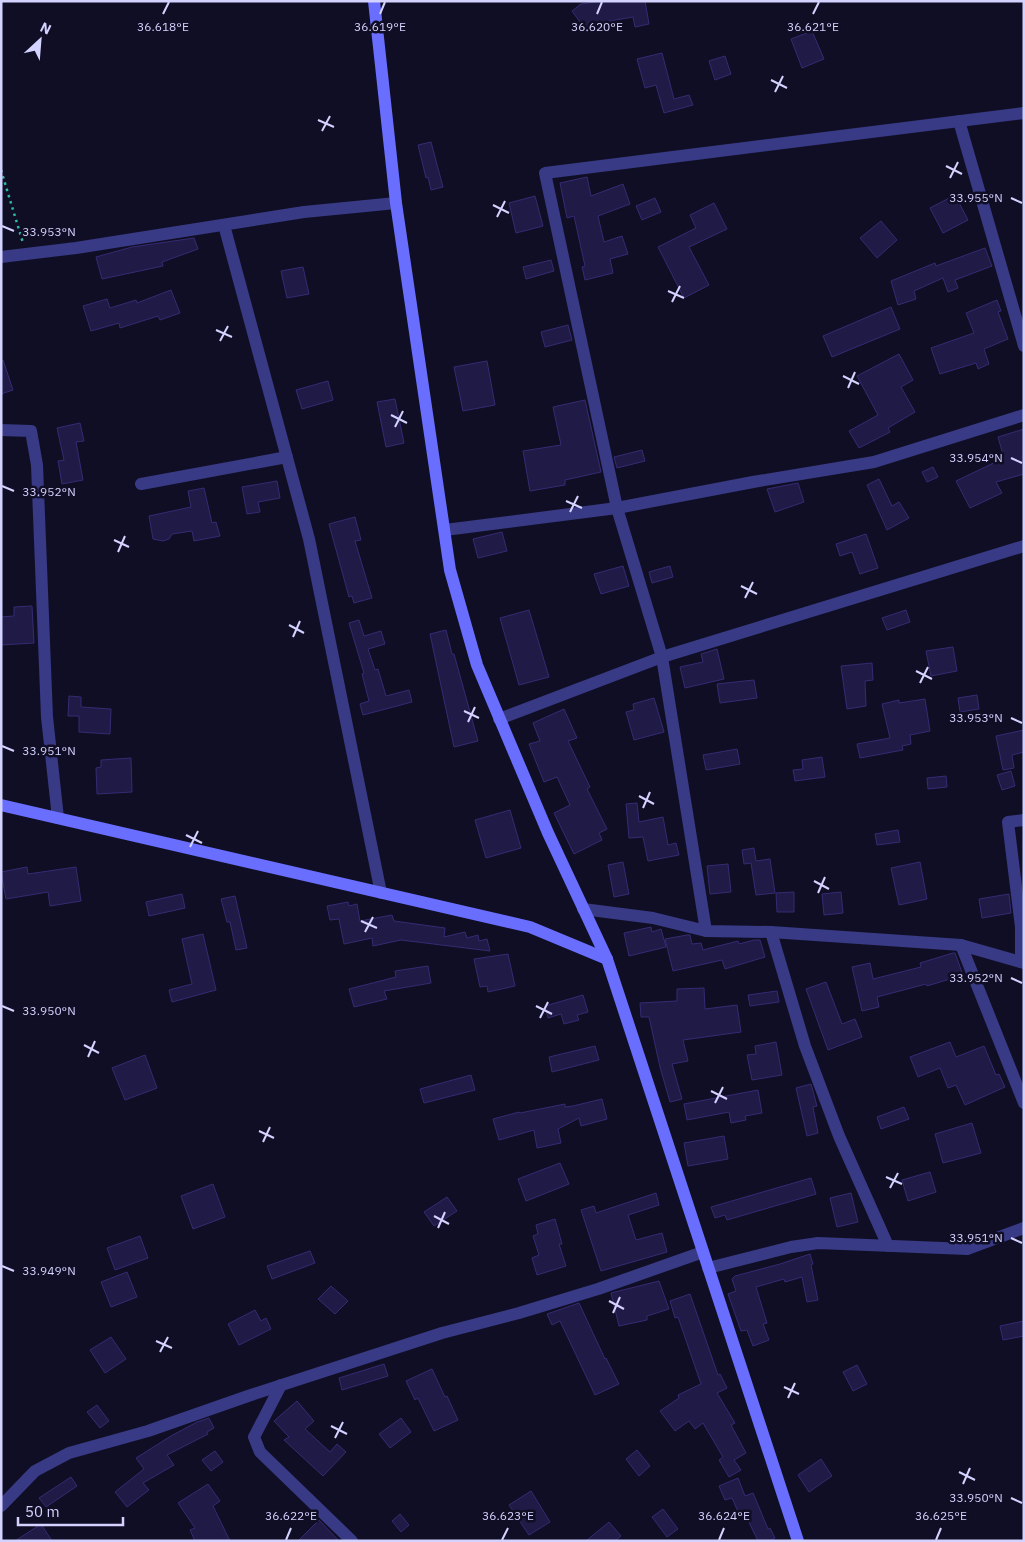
<svg xmlns="http://www.w3.org/2000/svg" width="1025" height="1542" font-family="'IBM Plex Sans',sans-serif">
  <rect width="100%" height="100%" fill="#100e25"/>
  <g fill="#201a46" stroke="#352b73">
    <polygon points="600,1 645,1 649,24 635,27 633,17 604,22 588,33 572,11 581,4"/>
    <polygon points="812,31 824,59 802,68 791,39"/>
    <polygon points="662,53 674,99 689,95 693,105 664,113 656,85 645,88 637,59"/>
    <polygon points="725,56 731,74 715,80 709,61"/>
    <polygon points="431,142 443,187 431,190 428,177 426,178 418,145"/>
    <polygon points="587,177 591,196 623,184 630,204 598,216 604,242 622,236 628,254 610,259 613,273 585,280 582,267 585,266 574,216 567,218 560,183"/>
    <polygon points="955,195 968,220 943,233 930,208"/>
    <polygon points="535,196 543,226 516,233 509,203"/>
    <polygon points="655,198 661,212 642,220 636,206"/>
    <polygon points="714,203 727,229 689,247 709,285 684,298 658,247 696,228 690,215"/>
    <polygon points="881,221 897,240 877,258 860,238"/>
    <polygon points="194,238 198,249 162,262 163,266 102,279 96,257 132,247"/>
    <polygon points="985,248 992,266 955,280 958,288 948,292 943,278 914,291 916,299 898,305 891,281 935,263 936,266"/>
    <polygon points="551,260 554,271 526,279 523,267"/>
    <polygon points="303,267 309,294 287,298 281,271"/>
    <polygon points="171,290 180,313 160,320 158,316 120,328 119,323 91,331 83,306 107,299 110,308 136,300 137,303"/>
    <polygon points="997,300 1001,311 998,312 1008,339 984,349 989,364 978,369 976,363 940,374 931,348 974,333 966,313"/>
    <polygon points="891,307 900,329 832,357 823,336"/>
    <polygon points="568,325 572,340 545,347 541,332"/>
    <polygon points="899,354 913,380 901,387 915,412 888,428 890,432 859,448 849,431 878,415 857,376"/>
    <polygon points="3,360 13,390 1,394 1,361"/>
    <polygon points="487,361 495,405 463,411 454,367"/>
    <polygon points="328,381 333,400 302,409 296,390"/>
    <polygon points="395,399 404,443 386,447 377,402"/>
    <polygon points="585,400 601,472 565,480 565,485 530,491 523,451 561,445 553,407"/>
    <polygon points="80,423 84,441 76,442 83,480 62,484 58,461 64,460 57,428"/>
    <polygon points="1024,429 1024,474 996,482 1002,493 970,508 956,481 1004,458 998,437"/>
    <polygon points="642,450 645,461 617,468 614,457"/>
    <polygon points="933,467 938,477 927,482 922,472"/>
    <polygon points="879,479 892,506 899,502 909,518 887,530 867,485"/>
    <polygon points="277,481 280,498 258,502 260,512 247,514 242,487"/>
    <polygon points="798,483 804,502 775,512 767,489"/>
    <polygon points="204,488 212,523 216,522 220,536 194,541 192,531 172,534 169,539 163,541 153,539 149,516 191,507 188,491"/>
    <polygon points="355,517 361,540 355,541 372,598 354,603 352,596 349,597 329,524"/>
    <polygon points="502,532 507,551 478,558 473,539"/>
    <polygon points="866,534 878,568 860,574 852,552 840,556 836,544"/>
    <polygon points="623,566 629,586 601,594 594,574"/>
    <polygon points="670,566 673,577 652,583 649,572"/>
    <polygon points="32,606 34,643 1,645 1,617 14,616 14,607"/>
    <polygon points="529,610 549,677 519,685 500,618"/>
    <polygon points="906,610 910,622 887,630 882,618"/>
    <polygon points="359,620 364,636 381,631 385,644 368,649 375,670 378,669 386,696 409,690 412,702 363,715 360,704 369,701 362,674 364,673 349,623"/>
    <polygon points="446,630 452,654 454,654 478,741 454,747 430,634"/>
    <polygon points="953,647 957,671 931,676 926,651"/>
    <polygon points="717,649 724,679 685,688 680,667 703,662 701,654"/>
    <polygon points="872,663 873,680 865,681 866,706 847,709 841,666"/>
    <polygon points="754,680 757,698 720,703 717,684"/>
    <polygon points="977,695 979,709 960,712 958,698"/>
    <polygon points="69,696 81,697 81,707 111,709 110,734 79,732 79,716 68,716"/>
    <polygon points="654,698 664,732 634,740 626,712 634,710 633,704"/>
    <polygon points="925,699 930,731 910,735 911,744 902,746 903,750 860,758 857,744 890,738 882,704 899,700 899,703"/>
    <polygon points="564,709 577,738 568,741 590,787 587,789 607,829 599,833 602,840 574,854 554,813 570,805 557,777 544,782 529,744 540,741 533,723"/>
    <polygon points="1024,730 1024,752 1012,755 1014,768 1003,770 996,736"/>
    <polygon points="737,749 740,764 706,770 703,755"/>
    <polygon points="822,757 825,777 795,781 793,770 803,769 802,760"/>
    <polygon points="131,758 132,792 97,794 96,768 101,767 101,760"/>
    <polygon points="1011,771 1015,786 1002,790 997,775"/>
    <polygon points="946,776 947,787 928,789 927,778"/>
    <polygon points="637,803 639,822 663,817 668,845 676,843 679,855 648,861 643,837 629,838 626,804"/>
    <polygon points="510,810 521,848 486,858 475,820"/>
    <polygon points="898,830 900,842 877,845 875,834"/>
    <polygon points="754,848 756,861 770,859 775,893 756,895 751,863 744,864 742,850"/>
    <polygon points="623,862 629,894 614,897 608,865"/>
    <polygon points="920,862 927,899 899,905 891,868"/>
    <polygon points="728,864 731,892 710,894 707,866"/>
    <polygon points="27,867 28,874 76,867 81,901 50,906 48,892 6,899 1,872"/>
    <polygon points="794,892 794,912 777,912 776,893"/>
    <polygon points="841,892 843,913 824,915 822,894"/>
    <polygon points="182,894 185,908 149,916 146,902"/>
    <polygon points="1009,894 1011,913 982,918 979,899"/>
    <polygon points="235,896 247,948 236,950 230,922 227,922 221,899"/>
    <polygon points="348,902 349,906 357,904 360,921 392,915 394,921 445,928 444,937 465,932 467,938 478,935 479,941 487,939 490,951 401,940 373,946 372,938 344,944 339,919 330,920 327,906"/>
    <polygon points="651,927 652,932 661,929 666,947 629,956 624,933"/>
    <polygon points="203,934 216,990 172,1002 169,990 192,984 182,939"/>
    <polygon points="687,935 690,935 692,944 701,943 703,950 738,941 739,944 754,940 760,940 765,957 725,969 722,960 673,971 665,939"/>
    <polygon points="953,953 955,953 963,975 927,986 926,984 877,997 879,1007 862,1011 852,967 870,963 873,979 921,967 920,963"/>
    <polygon points="508,954 515,986 488,992 487,986 480,987 474,959"/>
    <polygon points="428,966 431,983 384,991 387,999 354,1007 349,989 396,977 395,971"/>
    <polygon points="826,982 842,1024 855,1019 862,1037 828,1050 806,989"/>
    <polygon points="704,988 705,1009 737,1005 741,1032 683,1040 688,1061 672,1064 682,1099 670,1102 660,1067 649,1017 641,1017 640,1003 677,1001 677,989"/>
    <polygon points="777,991 779,1002 750,1006 748,995"/>
    <polygon points="583,995 588,1012 577,1015 579,1020 564,1024 561,1014 548,1018 545,1006"/>
    <polygon points="776,1042 782,1075 752,1080 747,1055 756,1054 755,1046"/>
    <polygon points="950,1042 956,1057 984,1046 996,1075 999,1074 1005,1087 965,1105 956,1085 948,1088 940,1068 918,1077 910,1057"/>
    <polygon points="595,1046 599,1060 552,1072 549,1057"/>
    <polygon points="145,1055 157,1088 125,1100 112,1068"/>
    <polygon points="471,1075 475,1090 424,1103 420,1089"/>
    <polygon points="811,1084 817,1106 813,1107 818,1133 807,1136 796,1088"/>
    <polygon points="758,1090 762,1113 745,1116 746,1120 731,1123 729,1112 687,1120 684,1104"/>
    <polygon points="602,1099 607,1119 581,1126 579,1118 558,1129 561,1143 537,1148 534,1130 499,1140 493,1119 519,1112 520,1113 565,1104 565,1107 573,1106"/>
    <polygon points="904,1107 909,1119 881,1129 877,1117"/>
    <polygon points="972,1123 981,1153 943,1163 935,1134"/>
    <polygon points="724,1136 728,1159 688,1166 684,1143"/>
    <polygon points="560,1163 569,1184 526,1201 518,1179"/>
    <polygon points="930,1172 936,1192 908,1201 902,1180"/>
    <polygon points="811,1178 816,1194 727,1220 725,1215 715,1218 711,1207"/>
    <polygon points="213,1184 225,1217 193,1229 181,1196"/>
    <polygon points="656,1193 659,1205 628,1215 636,1240 662,1233 667,1252 601,1271 581,1210 594,1206 596,1213"/>
    <polygon points="851,1193 858,1222 837,1227 830,1198"/>
    <polygon points="447,1197 457,1211 434,1226 424,1212"/>
    <polygon points="555,1219 562,1244 559,1244 566,1266 537,1275 532,1258 539,1255 533,1236 538,1234 536,1225"/>
    <polygon points="140,1236 148,1258 115,1270 107,1248"/>
    <polygon points="310,1251 315,1263 272,1279 267,1266"/>
    <polygon points="810,1254 813,1264 811,1265 818,1300 807,1302 802,1277 785,1282 784,1279 756,1287 767,1323 763,1324 769,1340 753,1346 747,1330 741,1331 728,1294 736,1291 732,1279 735,1276 780,1264"/>
    <polygon points="127,1272 137,1297 111,1307 101,1282"/>
    <polygon points="659,1281 669,1309 647,1316 647,1320 619,1326 611,1293"/>
    <polygon points="331,1286 348,1301 335,1314 318,1299"/>
    <polygon points="690,1294 718,1375 720,1374 727,1388 717,1393 735,1423 731,1425 746,1453 734,1460 741,1470 729,1477 719,1460 723,1457 703,1423 695,1429 689,1421 675,1431 660,1411 679,1398 678,1395 701,1384 678,1317 675,1318 670,1301"/>
    <polygon points="579,1303 605,1359 606,1358 619,1384 595,1395 560,1321 552,1325 547,1314"/>
    <polygon points="255,1310 261,1321 266,1318 271,1329 239,1345 228,1324"/>
    <polygon points="1024,1321 1024,1336 1003,1340 1000,1326"/>
    <polygon points="111,1337 126,1359 105,1373 90,1350"/>
    <polygon points="384,1364 388,1376 342,1390 339,1378"/>
    <polygon points="857,1365 867,1384 853,1391 843,1372"/>
    <polygon points="432,1369 445,1397 447,1396 458,1420 434,1431 418,1398 415,1400 406,1381"/>
    <polygon points="297,1401 314,1421 305,1429 330,1452 337,1444 346,1452 323,1476 284,1440 289,1437 274,1421"/>
    <polygon points="97,1405 109,1421 100,1428 87,1412"/>
    <polygon points="209,1418 214,1428 207,1432 208,1434 167,1455 174,1465 143,1483 149,1490 127,1507 115,1492 144,1469 136,1458 171,1436 197,1422"/>
    <polygon points="401,1418 411,1432 390,1448 379,1434"/>
    <polygon points="637,1450 650,1466 639,1476 626,1459"/>
    <polygon points="215,1451 223,1462 211,1471 202,1460"/>
    <polygon points="821,1459 832,1476 809,1492 798,1475"/>
    <polygon points="71,1477 77,1486 46,1507 39,1498"/>
    <polygon points="738,1478 745,1496 753,1493 768,1529 770,1528 775,1538 769,1541 758,1541 744,1512 739,1514 732,1498 725,1500 719,1486"/>
    <polygon points="208,1484 220,1501 213,1506 230,1541 195,1541 190,1530 195,1528 178,1503"/>
    <polygon points="531,1491 550,1522 529,1535 509,1505"/>
    <polygon points="663,1509 678,1529 667,1537 652,1517"/>
    <polygon points="400,1514 409,1525 401,1532 392,1521"/>
    <polygon points="319,1520 339,1541 298,1541"/>
    <polygon points="609,1522 621,1536 615,1541 586,1541"/>
    <polygon points="41,1524 52,1541 15,1541"/>
  </g>
  <g fill="none" stroke-linecap="round" stroke-linejoin="round">
    <polyline stroke="#2cb9a8" stroke-width="2.5" stroke-dasharray="2.5 4" stroke-linecap="butt" points="1,170 23,243"/>
    <g stroke="#383a85" stroke-width="12">
      <polyline points="959,121 1024,346"/>
      <polyline points="224,225 309,539 381,893"/>
      <polyline points="1,257 76,248 304,212 396,203"/>
      <polyline points="1,430 31,431 37,465 47,717 58,818"/>
      <polyline points="141,484 287,457"/>
      <polyline points="445,530 617,508 753,482 874,462 1024,415"/>
      <polyline points="499,719 662,657 1024,546"/>
      <polyline points="583,909 653,918 706,931 771,932 961,945 1024,963"/>
      <polyline points="706,931 662,657 617,508 545,173 1024,113"/>
      <polyline points="771,932 805,1046 839,1136 888,1246"/>
      <polyline points="961,945 1024,1103"/>
      <polyline points="1021,962 1021,927 1008,822 1024,820"/>
      <polyline points="708,1268 791,1247 818,1243 967,1249 1024,1228"/>
      <polyline points="281,1385 254,1437 260,1452 352,1541"/>
    </g>
    <polyline stroke="#383a85" stroke-width="12" points="1,1506 35,1471 69,1453 148,1431 248,1396 442,1333 519,1313 598,1289 703,1252"/>
    <g stroke="#696eff" stroke-width="12">
      <polyline points="374,1 396,203 450,570 477,665 548,833 607,959 798,1541"/>
      <polyline points="1,805 530,927 607,959"/>
    </g>
  </g>
  <path fill="none" stroke="#d4d2ff" stroke-width="2" d="M163 14 169 2M380 14 385 2M597 14 602 2M813 14 819 2M771 80 787 88M775 92 783 76M318 120 334 127M322 131 330 116M946 166 962 174M950 178 958 162M1011 198 1022 203M493 205 509 213M497 217 505 201M2 226 14 231M668 291 684 298M672 302 680 286M216 330 232 337M220 341 228 326M843 376 859 384M848 388 855 372M391 415 407 423M395 427 403 411M1011 458 1022 463M2 486 14 491M566 501 582 508M570 512 578 496M114 540 129 547M118 552 125 536M741 586 757 594M745 598 753 582M289 625 304 633M293 637 300 621M916 671 932 679M920 683 928 667M464 711 479 718M1011 718 1022 723M468 722 475 707M2 746 14 751M639 796 654 804M643 808 650 792M186 835 202 843M190 847 198 831M814 881 829 889M818 893 825 877M361 921 377 928M365 932 373 917M1011 978 1022 983M2 1006 14 1011M536 1006 552 1014M540 1018 548 1002M84 1045 99 1053M88 1057 95 1041M711 1091 727 1099M715 1103 723 1087M259 1131 274 1138M263 1142 270 1127M886 1177 902 1184M890 1188 898 1173M434 1216 449 1224M438 1228 445 1212M1011 1238 1022 1243M2 1266 14 1271M609 1301 624 1309M613 1313 620 1297M156 1341 172 1348M160 1352 168 1337M784 1387 799 1394M788 1398 795 1383M331 1426 347 1434M335 1438 343 1422M959 1472 975 1480M963 1484 970 1468M1011 1498 1022 1503M286 1540 291 1528M502 1540 508 1528M719 1540 724 1528M936 1540 941 1528"/>
  <g font-size="12" text-anchor="middle" fill="#d4d2ff" stroke="#100e25" stroke-width="5" stroke-linejoin="round" paint-order="stroke">
    <text x="163" y="31">36.618°E</text>
    <text x="380" y="31">36.619°E</text>
    <text x="597" y="31">36.620°E</text>
    <text x="813" y="31">36.621°E</text>
    <text x="976" y="202">33.955°N</text>
    <text x="49" y="236">33.953°N</text>
    <text x="976" y="462">33.954°N</text>
    <text x="49" y="496">33.952°N</text>
    <text x="976" y="722">33.953°N</text>
    <text x="49" y="755">33.951°N</text>
    <text x="976" y="982">33.952°N</text>
    <text x="49" y="1015">33.950°N</text>
    <text x="976" y="1242">33.951°N</text>
    <text x="49" y="1275">33.949°N</text>
    <text x="976" y="1502">33.950°N</text>
    <text x="291" y="1520">36.622°E</text>
    <text x="508" y="1520">36.623°E</text>
    <text x="724" y="1520">36.624°E</text>
    <text x="941" y="1520">36.625°E</text>
  </g>
  <rect width="1025" height="1542" fill="none" stroke="#d4d2ff" stroke-width="5"/>
  <g transform="translate(40 40) rotate(26)" stroke="#100e25" stroke-width="4" paint-order="stroke">
  <path d="M0-4L9 19L0 12L-9 19Z" fill="#d4d2ff"/>
  <text y="-8" font-size="14" font-weight="bold" text-anchor="middle" fill="#d4d2ff">N</text>
  </g>
  <path d="M18 1517v8h105v-8" fill="none" stroke="#d4d2ff" stroke-width="2.5"/>
  <text x="25" y="1517" font-size="15" fill="#d4d2ff" stroke="#100e25" stroke-width="4" paint-order="stroke">50 m</text>
</svg>
